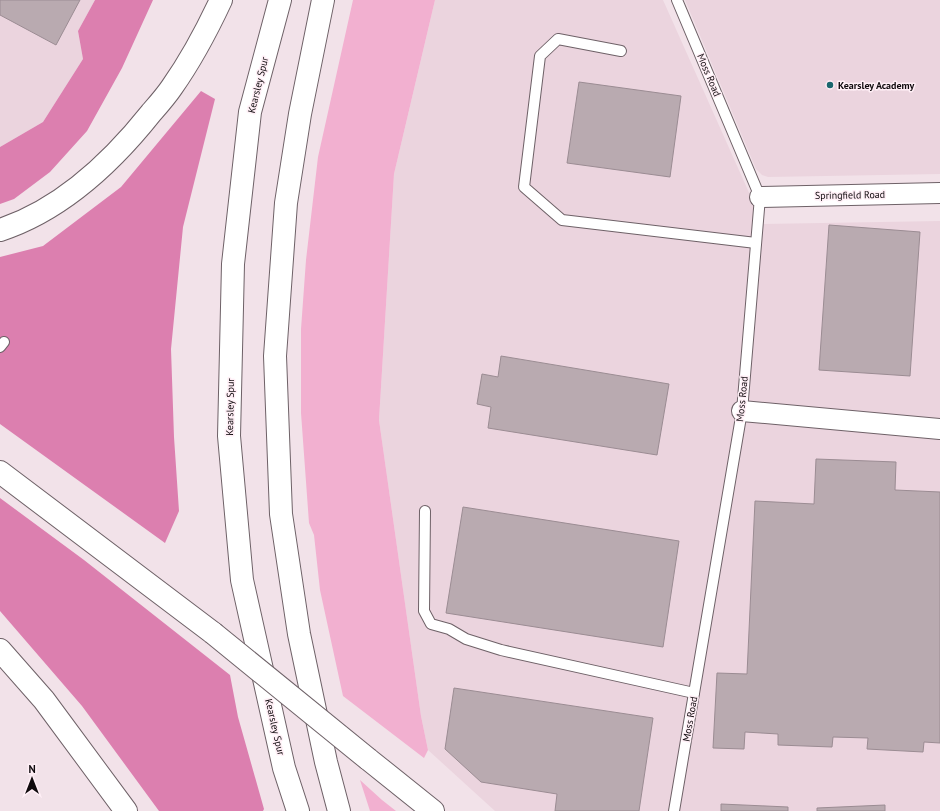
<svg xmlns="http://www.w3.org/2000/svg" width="940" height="811" font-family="'PT Sans',sans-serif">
  <rect width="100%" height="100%" fill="#f2e2e9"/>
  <g fill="#ebd4de">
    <polygon points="0,0 95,0 78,31 83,59 43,122 0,147"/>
    <polygon points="435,0 663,0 763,224 940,221 940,811 495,811 428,750 421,716 379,420 394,174"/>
    <polygon points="685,0 940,0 940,174 768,177 762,175 756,169"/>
  </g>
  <g fill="#f2b0d0">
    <polygon points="353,0 435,0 394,174 379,420 421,716 428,750 424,758 343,696 320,590 314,535 309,523 301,413 301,329 306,260 318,157"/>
    <polygon points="360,780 382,800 396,811 370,811"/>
  </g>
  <g fill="#dc7faf">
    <polygon points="95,0 153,0 122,68 87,131 50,172 14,199 0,204 0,147 43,122 83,59 78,31"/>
    <polygon points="201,91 215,99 183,227 171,349 174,437 179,511 165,543 0,424 0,257 43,246 121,187"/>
    <polygon points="0,498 84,560 230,675 238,717 264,809 263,811 159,811 82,706 0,611"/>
  </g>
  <g fill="#b9aab0" stroke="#9b8c93">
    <polygon points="0,0 80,0 56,45 0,15"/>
    <polygon points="579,82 681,96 670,177 567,163"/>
    <polygon points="829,225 920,232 910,376 819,370"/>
    <polygon points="501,356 669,384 657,455 488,428 491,407 477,404 482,374 498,377"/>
    <polygon points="816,459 896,462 895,490 940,492 940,743 924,742 923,752 867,749 868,738 833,737 832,747 778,745 778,734 745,732 744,749 713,748 717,673 747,674 755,501 814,504"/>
    <polygon points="463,507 679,541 663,647 446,613"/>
    <polygon points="454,688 653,718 639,811 555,811 557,794 481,782 445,749"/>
    <polygon points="721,804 788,807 788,811 721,811"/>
    <polygon points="885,805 885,811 817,811 817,808"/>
  </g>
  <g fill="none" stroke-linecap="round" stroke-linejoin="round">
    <g stroke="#6e6167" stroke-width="12">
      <g id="service">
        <polyline points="621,51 558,39 540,56 524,187 562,220 756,243"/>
        <polyline points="0,347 4,342"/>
        <polyline points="425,511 424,611 431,624 449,629 466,639 501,650 694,693"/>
        <polyline points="674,811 742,411 760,197 677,0"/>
      </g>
    </g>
    <g stroke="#6e6167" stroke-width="22">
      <g id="minor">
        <polyline points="760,197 940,193"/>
        <polyline points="742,411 940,429"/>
      </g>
    </g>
    <g stroke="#6e6167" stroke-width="24">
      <g id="motorway">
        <polyline points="280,0 250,112 233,264 229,436 242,580 284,768 298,811"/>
        <polyline points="323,0 300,114 286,203 275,356 281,514 299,634 326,762 339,811"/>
        <path d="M0 230C61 210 112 162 151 113 158 105 166 96 172 87 191 60 207 30 221 0"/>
        <polyline points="0,472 213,633"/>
        <polyline points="0,650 44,700 126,811"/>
        <polyline points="368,759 433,811"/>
      </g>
    </g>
    <use href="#service" stroke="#fff" stroke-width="10"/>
    <use href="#minor" stroke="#fff" stroke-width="20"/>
    <use href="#motorway" stroke="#fff" stroke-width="22"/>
    <g stroke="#6e6167" stroke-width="24" stroke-linecap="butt">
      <polyline id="motorway-bridge" points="213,633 368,759"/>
    </g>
    <use href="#motorway-bridge" stroke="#fff" stroke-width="22"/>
  </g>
  <circle fill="#1a676e" stroke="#ffeff6" stroke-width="1.5" cx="830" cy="85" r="4"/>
  <g text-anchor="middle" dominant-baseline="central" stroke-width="3" stroke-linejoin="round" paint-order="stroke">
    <g font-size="10" fill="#0f0a0d" stroke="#ffeff6">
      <text transform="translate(709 75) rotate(67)">Moss Road</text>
      <text transform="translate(258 85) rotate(-76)">Kearsley Spur</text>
      <text transform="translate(850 195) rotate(-1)">Springfield Road</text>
      <text transform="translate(742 399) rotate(-84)">Moss Road</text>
      <text transform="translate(230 407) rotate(-89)">Kearsley Spur</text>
      <text transform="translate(690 719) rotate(-80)">Moss Road</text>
      <text transform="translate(275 727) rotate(77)">Kearsley Spur</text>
    </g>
    <g font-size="10" font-weight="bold" fill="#0f0a0d" stroke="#ffeff6" text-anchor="start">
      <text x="838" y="85">Kearsley Academy</text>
    </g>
  </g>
  <g transform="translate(32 779)" stroke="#ffeff6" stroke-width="3" paint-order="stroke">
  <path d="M0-3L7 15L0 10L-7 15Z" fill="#0f0a0d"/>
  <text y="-6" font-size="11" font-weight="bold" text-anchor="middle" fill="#0f0a0d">N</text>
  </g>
</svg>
